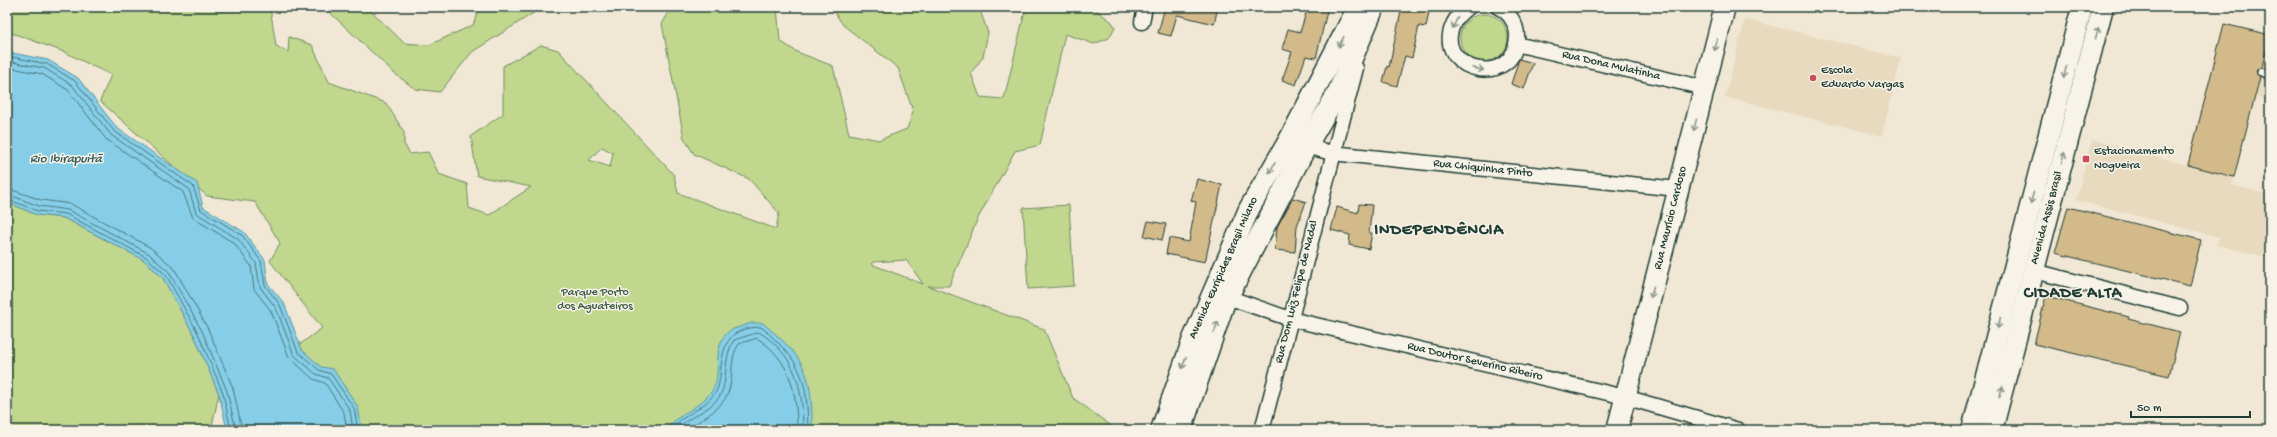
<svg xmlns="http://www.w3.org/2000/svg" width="2277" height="437" font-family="'Gochi Hand',sans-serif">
  <rect width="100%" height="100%" fill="#f0e8d5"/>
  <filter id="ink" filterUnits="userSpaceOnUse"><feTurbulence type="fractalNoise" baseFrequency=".025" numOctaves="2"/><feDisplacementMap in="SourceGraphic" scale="8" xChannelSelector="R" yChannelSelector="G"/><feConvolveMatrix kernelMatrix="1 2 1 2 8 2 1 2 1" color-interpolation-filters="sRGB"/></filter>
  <g filter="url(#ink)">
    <g fill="#e7dabe">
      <polygon points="1745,19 1901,58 1882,136 1725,97"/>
      <polygon points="2224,24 2270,35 2270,100 2255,97 2232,185 2270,195 2270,258 2217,245 2219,237 2076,200 2092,140 2187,165"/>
    </g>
    <g fill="#c0d78d" stroke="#708a60" fill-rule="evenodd">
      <path d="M7 7H270L276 46 288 52 289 37 312 45 329 82 386 103 404 132V144L410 154 428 152 439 174 467 184 469 208 489 215 531 187 477 176 471 136 503 114V66L541 45 558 50 674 175 678 193 776 229 779 213 749 179 694 154 684 138 662 24 672 7H777L780 41 797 52 833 66 849 134 879 140 907 129 913 111 898 68 843 25 831 7H979L988 33 983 57 971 73 980 97 1004 99 1026 7H1092L1112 22 1115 27 1109 38 1094 44 1065 34 1040 145 1015 151 978 218 949 286H928L1044 329 1073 398 1117 430H354L353 424 299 345 322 328 270 261 280 243 255 202 207 196 100 101 111 75 64 52 15 34 7 33ZM602 147 613 153 610 167 589 160ZM906 260 923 284 871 264 873 262Z"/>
      <polygon points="324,7 367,7 404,43 429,45 473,25 480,7 543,7 472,52 440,92 415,89 394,73"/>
      <circle cx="1484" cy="38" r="24"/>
      <polygon points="7,202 37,215 64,218 144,260 163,278 194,335 219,394 211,430 7,430"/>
      <polygon points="1069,205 1074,286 1028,289 1023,208"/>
    </g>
    <g fill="#86cee7" stroke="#5d949f">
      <polygon points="7,52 48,60 78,78 117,128 197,183 203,207 244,232 265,260 268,284 284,303 302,350 321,367 333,369 358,407 362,430 227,430 219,394 194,335 163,278 144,260 64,218 37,215 7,202"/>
      <path d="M751 323H763C777 336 796 350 804 369 812 386 812 411 812 430H665C678 414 700 408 712 391 723 374 711 347 728 332 733 328 745 326 751 323Z"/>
    </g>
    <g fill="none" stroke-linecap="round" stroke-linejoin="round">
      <g stroke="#48777c" stroke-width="1">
        <polyline points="7,56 47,64 75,81 114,131 193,186 201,210 242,235 261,261 265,285 280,305 298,352 319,370 331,374 354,408 358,430"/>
        <polyline points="7,61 44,68 72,85 111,135 189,189 196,213 238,239 256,263 260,287 276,308 294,355 316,374 328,378 350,410 353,430"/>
        <polyline points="7,67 42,74 68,90 106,139 183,192 193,218 234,243 251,266 254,289 271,311 289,357 313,379 325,383 344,413 347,430"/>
        <polyline points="7,188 41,200 71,204 151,248 174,268 208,329 233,388 242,430"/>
        <polyline points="7,194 39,206 68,210 148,253 169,272 202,331 227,391 236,430"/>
        <polyline points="7,199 38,211 66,214 146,257 166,275 198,333 223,393 231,430"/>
        <path d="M670 430C682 415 704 409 715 393 719 388 719 382 720 376 723 346 726 328 761 327 767 331 772 337 777 342 806 368 807 392 808 430"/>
        <path d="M676 430C688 416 709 412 720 396 729 380 722 359 734 340L759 332C797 356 803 389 803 430"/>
        <path d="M685 430C701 420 723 409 729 390 734 374 729 358 739 344L757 338C791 360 797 392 797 430"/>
      </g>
    </g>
    <g fill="#d3ba8a" stroke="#1f3d34">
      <polygon points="1165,7 1218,7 1214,24 1177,15 1171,36 1158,33"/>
      <polygon points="1308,7 1328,7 1316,58 1306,56 1296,85 1282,80 1292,52 1282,49 1288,29 1300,32"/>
      <polygon points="1402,7 1430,7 1426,27 1419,26 1412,58 1405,56 1397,86 1383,82 1387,66 1389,67"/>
      <polygon points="2224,24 2270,35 2262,67 2256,71 2260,77 2234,177 2188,165"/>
      <polygon points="1519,59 1533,63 1524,89 1511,84"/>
      <polygon points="1197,179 1222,185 1205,262 1166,254 1169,238 1189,242 1196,202 1191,201"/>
      <polygon points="1293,198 1306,202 1297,226 1295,252 1275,250 1277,227"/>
      <polygon points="1359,204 1372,205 1369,233 1372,233 1369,249 1349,245 1350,235 1331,230 1337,207 1358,213"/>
      <polygon points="2068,207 2201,240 2190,286 2055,253"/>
      <polygon points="1148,221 1166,224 1162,240 1144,236"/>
      <polygon points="2046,296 2129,317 2128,319 2180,332 2169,376 2034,344"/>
    </g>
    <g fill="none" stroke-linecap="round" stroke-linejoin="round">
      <g stroke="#1f3d34" stroke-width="10">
        <polyline id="lane" points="2261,72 2270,75"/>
      </g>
      <g stroke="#1f3d34" stroke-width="17">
        <g id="street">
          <path d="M1469 7C1460 12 1454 20 1451 30 1439 73 1516 89 1517 36 1517 24 1509 12 1498 7"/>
          <polyline points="1142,22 1145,7"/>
          <polyline points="1516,44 1705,88"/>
          <polyline points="1298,144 1332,153 1678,189"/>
          <polyline points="2034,271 2180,308"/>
          <polyline points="1219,294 1290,319 1625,397 1738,430"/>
          <polyline points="1262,430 1356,68"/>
        </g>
      </g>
      <g stroke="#1f3d34" stroke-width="23">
        <g id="secondary">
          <polyline points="1161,430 1193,339 1249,209 1289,140 1358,7"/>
          <polyline points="1181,430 1224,304 1306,147 1337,94 1374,7"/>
          <polyline points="1617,430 1725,7"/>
          <polyline points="1972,430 2082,7"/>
          <polyline points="1992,430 2103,7"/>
        </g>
      </g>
      <use href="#lane" stroke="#f7f3e8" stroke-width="7"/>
      <use href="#street" stroke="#f7f3e8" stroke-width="14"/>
      <use href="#secondary" stroke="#f7f3e8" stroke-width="20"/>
    </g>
    <defs><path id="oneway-shaft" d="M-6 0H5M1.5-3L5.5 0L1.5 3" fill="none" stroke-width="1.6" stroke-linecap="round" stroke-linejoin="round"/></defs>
    <g stroke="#8b988e">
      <use href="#oneway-shaft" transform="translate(1455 23) rotate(116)"/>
      <use href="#oneway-shaft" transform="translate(2097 33) rotate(-75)"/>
      <use href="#oneway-shaft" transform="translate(1341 42) rotate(117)"/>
      <use href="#oneway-shaft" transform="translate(1716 45) rotate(104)"/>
      <use href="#oneway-shaft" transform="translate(1478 69) rotate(11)"/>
      <use href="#oneway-shaft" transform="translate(2065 72) rotate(105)"/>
      <use href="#oneway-shaft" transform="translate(1695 125) rotate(104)"/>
      <use href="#oneway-shaft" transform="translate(2063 158) rotate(-75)"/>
      <use href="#oneway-shaft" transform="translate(1272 168) rotate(120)"/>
      <use href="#oneway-shaft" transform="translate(2032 198) rotate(105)"/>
      <use href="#oneway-shaft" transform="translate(1652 292) rotate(104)"/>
      <use href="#oneway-shaft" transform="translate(1999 323) rotate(105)"/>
      <use href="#oneway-shaft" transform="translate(1216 327) rotate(-71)"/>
      <use href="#oneway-shaft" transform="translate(1184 363) rotate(109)"/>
      <use href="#oneway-shaft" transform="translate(2001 392) rotate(-75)"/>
    </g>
  </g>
  <g fill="#d1495b" stroke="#f7f3e8" stroke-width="1.5">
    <circle cx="1813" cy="78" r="4"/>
    <rect x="2082" y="155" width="8" height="8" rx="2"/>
  </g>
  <g text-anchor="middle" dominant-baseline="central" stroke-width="3" stroke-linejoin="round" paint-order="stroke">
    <g font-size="12" fill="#1f3d34" stroke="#f7f3e8">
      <text transform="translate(1611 66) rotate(13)">Rua Dona Mulatinha</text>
      <text transform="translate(1483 169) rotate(6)">Rua Chiquinha Pinto</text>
      <text transform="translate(1671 218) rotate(-76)">Rua Maurício Cardoso</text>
      <text transform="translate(2047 218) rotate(-75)">Avenida Assis Brasil</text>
      <text transform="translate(1224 268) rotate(-66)">Avenida Euripides Brasil Milano</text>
      <text transform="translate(1297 292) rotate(-76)">Rua Dom Luiz Felipe de Nadal</text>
      <text transform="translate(1475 362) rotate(13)">Rua Doutor Severino Ribeiro</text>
    </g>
    <g font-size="12" fill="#1f3d34" stroke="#f7f3e8" text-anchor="start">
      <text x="1821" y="71">Escola<tspan x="1821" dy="14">Eduardo Vargas</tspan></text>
      <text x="2094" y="152">Estacionamento<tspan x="2094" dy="14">Nogueira</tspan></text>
    </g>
    <g font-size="12" fill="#3f5c46" stroke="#f7f3e8">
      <text x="595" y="293">Parque Porto<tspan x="595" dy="14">dos Aguateiros</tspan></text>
    </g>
    <g font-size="13" font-style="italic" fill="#345a58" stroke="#f7f3e8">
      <text x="66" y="159">Rio Ibirapuitã</text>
    </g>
    <g font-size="16" font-weight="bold" letter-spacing="1" fill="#1f3d34" stroke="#f7f3e8">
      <text x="1439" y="231">INDEPENDÊNCIA</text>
      <text x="2073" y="294">CIDADE ALTA</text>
    </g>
  </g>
  <rect width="2277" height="437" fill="none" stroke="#f7f3e8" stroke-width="24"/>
  <rect x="12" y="12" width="2253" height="413" fill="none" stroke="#1f3d34" stroke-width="1.5" filter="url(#ink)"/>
  <path d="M2131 411v6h119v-6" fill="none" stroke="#1f3d34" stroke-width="2"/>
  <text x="2137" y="411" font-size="12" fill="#1f3d34" stroke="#f7f3e8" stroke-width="3" paint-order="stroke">50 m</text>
</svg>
